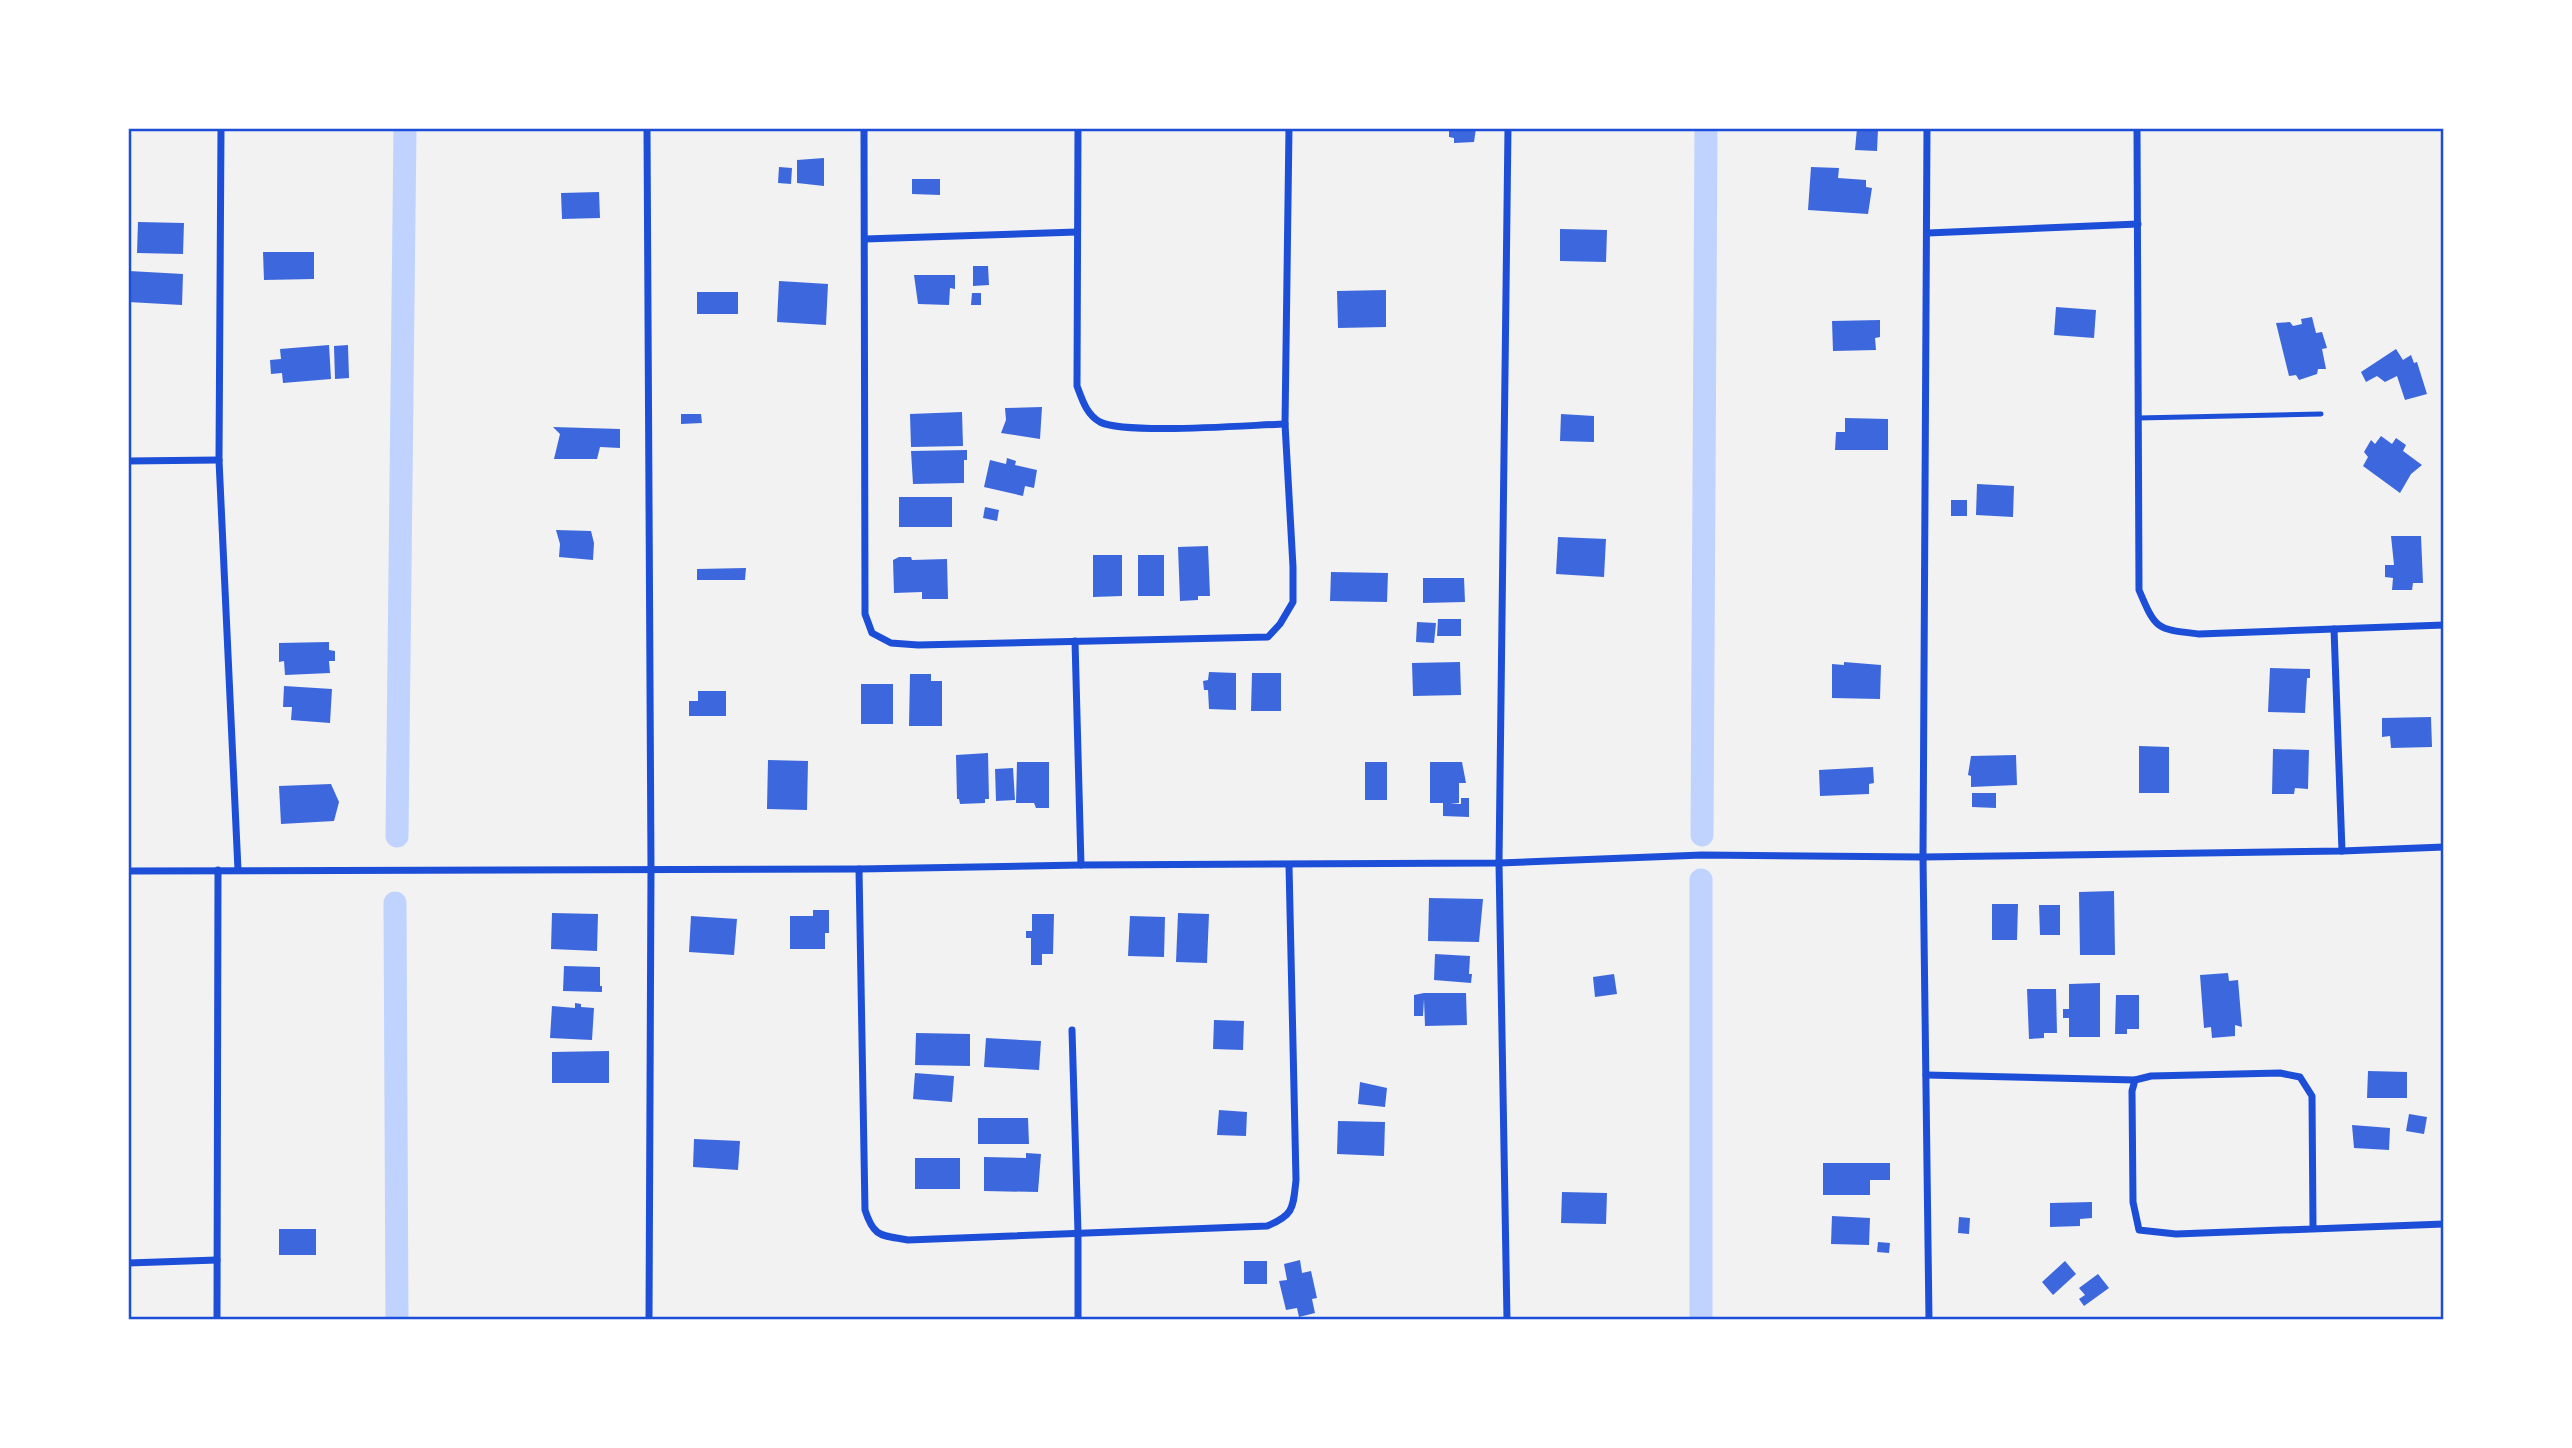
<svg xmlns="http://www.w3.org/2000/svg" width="2572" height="1448" font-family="'DejaVu Sans',sans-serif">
  <rect width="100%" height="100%" fill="#f2f2f2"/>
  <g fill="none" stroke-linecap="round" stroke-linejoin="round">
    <g stroke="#bfd3fe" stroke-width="23">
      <polyline points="1702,835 1706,128"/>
      <polyline points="397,836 405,128"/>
      <polyline points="395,903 397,1320"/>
      <polyline points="1701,1320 1701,880"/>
    </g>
  </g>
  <g fill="#3d67dc">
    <polygon points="1449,128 1476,128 1474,142 1454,143 1454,138 1449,137"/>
    <polygon points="1857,128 1878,129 1877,151 1855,150"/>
    <polygon points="824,158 824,186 797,183 797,160"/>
    <polygon points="779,167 792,168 791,184 778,183"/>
    <polygon points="1811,167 1839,168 1838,178 1866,180 1866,187 1872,188 1868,214 1808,210"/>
    <polygon points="912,179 940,179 940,195 912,194"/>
    <polygon points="599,192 600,218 562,219 561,193"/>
    <polygon points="138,222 184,223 183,254 137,253"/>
    <polygon points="1560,229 1607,230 1606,262 1560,261"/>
    <polygon points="263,252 314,252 314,279 264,280"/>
    <polygon points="973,266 988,266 989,285 973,286"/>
    <polygon points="129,271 183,274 182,305 128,302"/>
    <polygon points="914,275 955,275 955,289 950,288 949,305 918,304"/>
    <polygon points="779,281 828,284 826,325 777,322"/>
    <polygon points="1386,290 1386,327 1338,328 1337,291"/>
    <rect x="697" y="292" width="41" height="22"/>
    <polygon points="972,293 981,293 981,305 971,305"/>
    <polygon points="2056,307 2096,310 2094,338 2054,335"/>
    <polygon points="2312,317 2316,333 2322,332 2327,348 2322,349 2326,369 2318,369 2317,374 2299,380 2296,375 2289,376 2276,323 2290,322 2293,326 2302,324 2301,319"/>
    <polygon points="1880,320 1880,337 1875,338 1876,350 1833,351 1832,321"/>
    <polygon points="329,345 331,379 283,383 282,373 271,374 270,360 281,359 280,349"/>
    <polygon points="348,345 349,378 335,379 334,346"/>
    <polygon points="2396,349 2403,360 2411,355 2414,363 2417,362 2427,394 2405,400 2397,376 2385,382 2377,376 2366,382 2361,372"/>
    <polygon points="1042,407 1040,439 1001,433 1006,420 1005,408"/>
    <polygon points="962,412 963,446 911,447 910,414"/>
    <polygon points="681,414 701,414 702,423 681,424"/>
    <polygon points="1561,414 1594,416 1594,442 1560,441"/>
    <polygon points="1845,418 1888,419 1888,450 1835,450 1836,432 1845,432"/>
    <polygon points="553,427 620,429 620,448 600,447 597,459 554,459 560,434"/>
    <polygon points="2381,436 2392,444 2396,438 2406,445 2403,451 2422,465 2411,474 2400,493 2363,466 2368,457 2364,452 2371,440 2375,444"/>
    <polygon points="967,450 967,460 964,460 964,483 913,484 911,451"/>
    <polygon points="1007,458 1016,461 1015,465 1037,470 1034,488 1025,486 1023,496 984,487 990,460 1006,464"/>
    <polygon points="1977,484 2014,486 2013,517 1976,515"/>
    <rect x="899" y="497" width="53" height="30"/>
    <rect x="1951" y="500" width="16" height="16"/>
    <polygon points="985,507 999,510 997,521 983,518"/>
    <polygon points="556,530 591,531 594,543 593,560 559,557 560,544"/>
    <polygon points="2391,536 2421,536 2423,583 2413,583 2412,590 2392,590 2393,578 2385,577 2385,565 2394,565"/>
    <polygon points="1558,537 1606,539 1604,577 1556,574"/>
    <polygon points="1208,546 1210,596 1198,596 1198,600 1180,601 1178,547"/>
    <polygon points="1093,555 1122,555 1122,596 1093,597"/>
    <rect x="1138" y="555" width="26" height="41"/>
    <polygon points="899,557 911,557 912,560 947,559 948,599 922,599 922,592 894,593 893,560"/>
    <polygon points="746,568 745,580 697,580 697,569"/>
    <polygon points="1331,572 1388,573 1387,602 1330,601"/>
    <polygon points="1423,578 1464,578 1465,602 1423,603"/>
    <polygon points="1438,619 1461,619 1461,636 1437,636"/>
    <polygon points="1417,622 1436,623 1434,643 1416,642"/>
    <polygon points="329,642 329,650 335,651 335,661 329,661 330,673 285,675 284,661 279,662 279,643"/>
    <polygon points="1460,662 1461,695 1413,696 1412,663"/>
    <polygon points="1844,662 1881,665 1880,699 1832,698 1832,664 1844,665"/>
    <polygon points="2270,668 2310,669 2310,678 2307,678 2305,713 2268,712"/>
    <polygon points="1209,672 1236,673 1236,710 1209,709 1208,690 1204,690 1203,681 1208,680"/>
    <polygon points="1252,673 1281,673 1281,711 1251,711"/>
    <polygon points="910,674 931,674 931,681 942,681 942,726 909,726"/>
    <rect x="861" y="684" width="32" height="40"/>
    <polygon points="284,686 332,689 330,723 291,720 292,707 283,707"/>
    <polygon points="698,691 726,691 726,716 689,716 689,701 698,701"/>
    <polygon points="2431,717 2432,747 2391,748 2390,736 2382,737 2382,718"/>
    <polygon points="2139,746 2169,747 2169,793 2139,793"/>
    <polygon points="2273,749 2309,750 2308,789 2295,788 2294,794 2272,794"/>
    <polygon points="988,753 989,799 985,799 985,803 960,804 959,799 957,799 956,755"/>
    <polygon points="2016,755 2017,785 1971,787 1971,776 1968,775 1971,756"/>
    <polygon points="768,760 808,761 807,810 767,809"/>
    <polygon points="1017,762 1049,762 1049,808 1036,808 1034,803 1016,803"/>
    <rect x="1365" y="762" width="22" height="38"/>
    <polygon points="1430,762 1462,762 1466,783 1459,783 1459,803 1450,804 1461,804 1461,798 1469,798 1469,817 1443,816 1443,803 1430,803"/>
    <polygon points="1873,767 1874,783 1869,784 1869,794 1820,796 1819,770"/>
    <polygon points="1013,768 1015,800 996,801 995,769"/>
    <polygon points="331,784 339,802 334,821 281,824 279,786"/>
    <polygon points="1972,793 1996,793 1996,808 1972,807"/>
    <polygon points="2114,891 2115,955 2080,955 2079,892"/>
    <polygon points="1429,898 1483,899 1479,942 1428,941"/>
    <polygon points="1992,904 2018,904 2017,940 1992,940"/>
    <polygon points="2039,905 2060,905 2060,935 2040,935"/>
    <polygon points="813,910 829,910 829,933 825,933 825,949 790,949 790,916 813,916"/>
    <polygon points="552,913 598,914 597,951 551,949"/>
    <polygon points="1178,913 1209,914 1207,963 1176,962"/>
    <polygon points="1032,914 1054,914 1053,954 1042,954 1042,965 1031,965 1031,938 1026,938 1026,931 1032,931"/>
    <polygon points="691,916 737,919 734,955 689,952"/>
    <polygon points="1130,916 1165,917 1164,957 1128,956"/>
    <polygon points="1435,954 1470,956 1469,974 1472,974 1471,983 1434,980"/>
    <polygon points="564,966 600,967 600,986 602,986 602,992 563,991"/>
    <polygon points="2228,973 2229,981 2238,980 2242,1027 2235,1025 2235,1036 2212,1038 2211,1027 2204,1028 2200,975"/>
    <polygon points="1614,974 1617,994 1595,997 1593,977"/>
    <polygon points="2100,983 2100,1037 2069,1037 2069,1018 2063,1018 2063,1009 2069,1009 2069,984"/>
    <polygon points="2027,989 2056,989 2057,1033 2044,1033 2044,1038 2029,1039"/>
    <polygon points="1424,993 1466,993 1467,1025 1425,1026 1424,999 1423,1016 1414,1016 1414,995"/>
    <polygon points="2116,995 2139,995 2139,1029 2127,1029 2127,1034 2115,1034"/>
    <polygon points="575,1003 581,1004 581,1007 594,1008 592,1040 550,1038 552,1006 575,1008"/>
    <polygon points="1214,1020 1244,1021 1243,1050 1213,1049"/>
    <polygon points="916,1033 970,1034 970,1066 915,1065"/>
    <polygon points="986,1038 1041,1041 1039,1070 984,1067"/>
    <polygon points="609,1051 609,1083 552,1083 552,1052"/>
    <polygon points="2368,1071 2407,1072 2407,1098 2367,1098"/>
    <polygon points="915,1073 954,1076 952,1102 913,1099"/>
    <polygon points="1360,1082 1387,1088 1385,1107 1358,1104"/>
    <polygon points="1219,1110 1247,1112 1246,1136 1217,1135"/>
    <polygon points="2409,1114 2427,1117 2424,1134 2406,1131"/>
    <polygon points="978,1118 1028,1118 1029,1144 978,1144"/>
    <polygon points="1338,1121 1385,1122 1384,1156 1337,1154"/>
    <polygon points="2352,1125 2390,1128 2389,1150 2354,1148"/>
    <polygon points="694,1139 740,1141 738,1170 693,1167"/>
    <polygon points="1026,1153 1041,1154 1038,1192 984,1191 984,1157 1026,1158"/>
    <rect x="915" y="1158" width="45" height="31"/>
    <polygon points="1823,1163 1890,1163 1890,1180 1870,1180 1870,1195 1823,1195"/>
    <polygon points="1562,1192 1607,1193 1606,1224 1561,1223"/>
    <polygon points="2092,1202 2092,1218 2080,1219 2080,1226 2050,1227 2050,1203"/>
    <polygon points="1832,1216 1870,1218 1869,1245 1831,1244"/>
    <polygon points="1959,1217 1970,1218 1969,1234 1958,1233"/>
    <rect x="279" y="1229" width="37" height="26"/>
    <polygon points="1878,1242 1890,1243 1889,1253 1877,1252"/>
    <polygon points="1300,1260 1302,1273 1311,1271 1317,1298 1312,1299 1315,1313 1299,1317 1297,1308 1286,1310 1279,1281 1287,1280 1284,1264"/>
    <rect x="1244" y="1261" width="23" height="23"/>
    <polygon points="2065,1261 2076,1274 2053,1295 2042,1282"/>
    <polygon points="2098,1274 2109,1288 2084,1306 2079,1299 2085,1295 2079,1288"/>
  </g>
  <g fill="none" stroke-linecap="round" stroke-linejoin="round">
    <polyline stroke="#1d4ed8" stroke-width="5" points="2138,418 2321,414"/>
    <g stroke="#1d4ed8" stroke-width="7">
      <polyline points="221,128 219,460 238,870"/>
      <polyline points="647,128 651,869 649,1320"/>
      <polyline points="864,128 865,614 872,633 891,643 918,645 1268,637 1280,624 1293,602 1293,567 1285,424 1289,128"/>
      <path d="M1078 128 1077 386C1082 399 1086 414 1100 422 1126 435 1250 425 1285 424"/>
      <polyline points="1927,128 1923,857 1929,1320"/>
      <path d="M2137 128 2139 590C2156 630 2156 629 2199 634L2444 625"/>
      <polyline points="1928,233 2138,224"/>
      <polyline points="865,239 1077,232"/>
      <polyline points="128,461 219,460"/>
      <polyline points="2334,629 2342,851"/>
      <polyline points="1075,641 1081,865"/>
      <path d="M859 869 865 1210C874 1238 881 1235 908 1240L1267 1226C1294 1215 1293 1208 1296 1180L1289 865"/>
      <polyline points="128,871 859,869 1081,865 1499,863 1702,855 1923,857 2342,851 2444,847"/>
      <polyline points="1072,1030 1078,1233 1078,1320"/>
      <polyline points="1926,1075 2135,1080"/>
      <polyline points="2313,1227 2312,1096 2300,1077 2280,1073 2151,1076 2135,1080 2132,1091 2133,1202 2139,1230 2176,1234 2444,1224"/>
      <polyline points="128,1263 217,1260"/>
      <polyline points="217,1320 218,870"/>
      <polyline points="1507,1320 1499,863 1508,128"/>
    </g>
  </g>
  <rect width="2572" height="1448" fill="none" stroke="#ffffff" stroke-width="259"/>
  <rect x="130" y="130" width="2312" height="1188" fill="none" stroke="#1d4ed8" stroke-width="2.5"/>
</svg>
